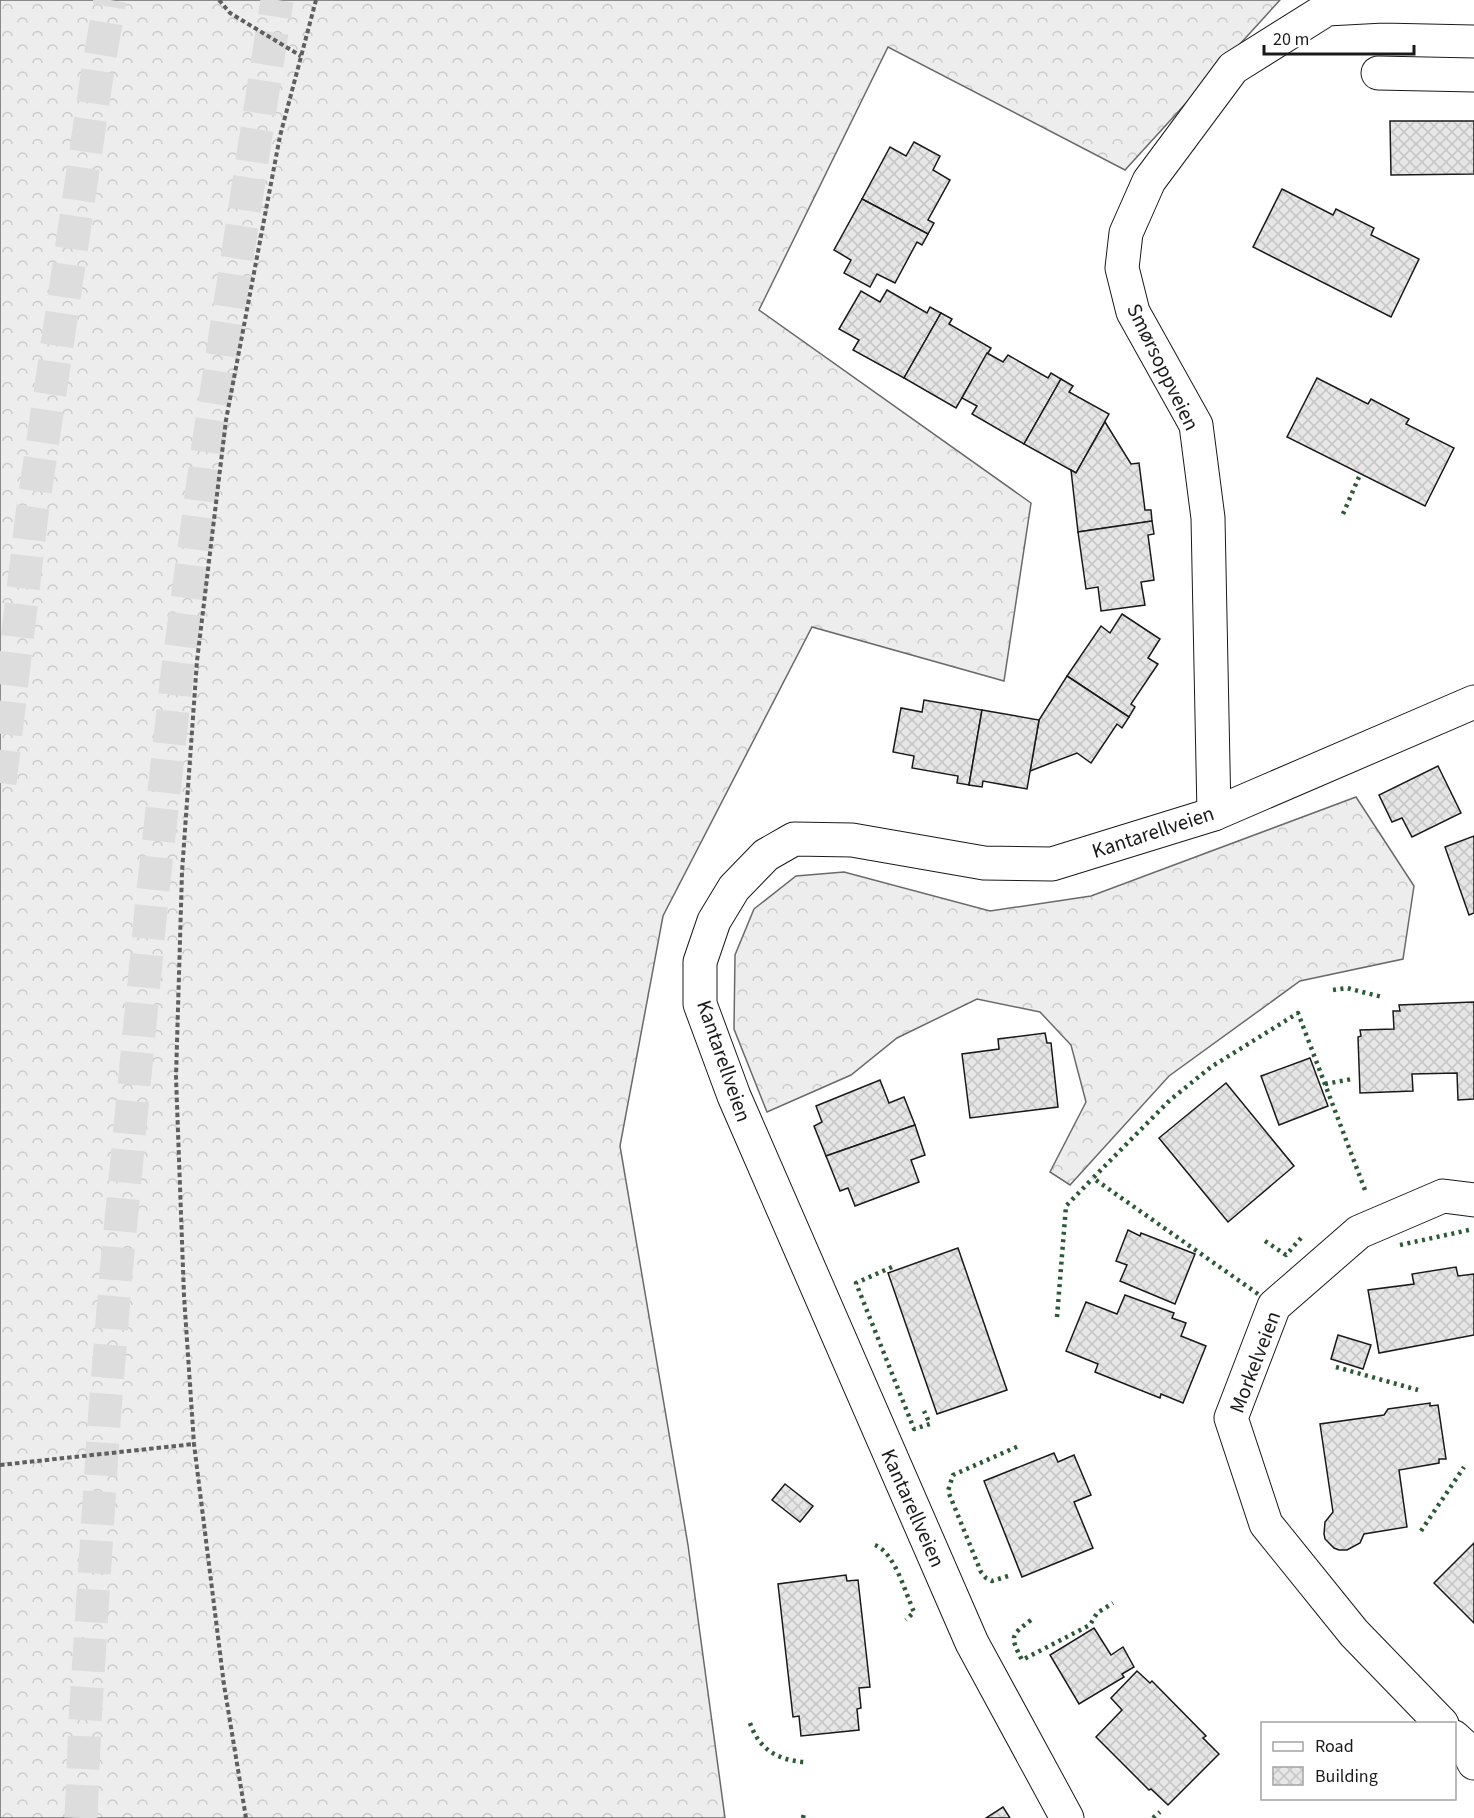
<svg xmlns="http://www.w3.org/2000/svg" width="1474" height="1818" font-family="'Source Sans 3',sans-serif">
  <defs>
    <pattern id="forest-crowns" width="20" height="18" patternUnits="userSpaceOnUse" patternTransform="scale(1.5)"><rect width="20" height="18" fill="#ededed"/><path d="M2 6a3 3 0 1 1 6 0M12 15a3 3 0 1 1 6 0" fill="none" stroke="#cbcbcb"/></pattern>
    <pattern id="building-cross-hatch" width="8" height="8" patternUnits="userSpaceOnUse" patternTransform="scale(1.5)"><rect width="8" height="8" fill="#e6e6e6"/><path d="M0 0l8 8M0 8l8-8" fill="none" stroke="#c5c5c5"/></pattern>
  </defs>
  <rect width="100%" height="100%" fill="#fff"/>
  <g fill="url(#forest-crowns)" stroke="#6a6a6a" stroke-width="1.5">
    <polygon points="0,0 1280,0 1125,170 888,47 759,310 1031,503 1004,681 812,627 663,916 620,1146 688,1545 725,1818 0,1818"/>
    <polygon points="1356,797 1414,886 1403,959 1300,981 1169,1076 1070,1185 1050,1172 1086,1102 1071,1045 1040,1012 977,999 897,1038 851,1075 767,1112 734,1029 735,955 754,909 796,876 844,872 990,911 1091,896"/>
  </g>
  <g fill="url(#building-cross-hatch)" stroke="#1a1a1a" stroke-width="1.5">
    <polygon points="1390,121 1474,121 1474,174 1391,175"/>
    <polygon points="914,142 940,156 933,170 950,180 928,220 934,223 928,234 862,199 890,147 906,156"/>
    <polygon points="1282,189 1333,215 1336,209 1374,228 1371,235 1419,259 1391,317 1253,247"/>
    <polygon points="862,199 928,234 922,245 917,242 895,283 877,274 870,287 844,273 851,260 834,250"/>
    <polygon points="887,290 927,313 930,307 941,313 904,378 853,350 859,340 839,329 861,291 880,302"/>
    <polygon points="941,313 952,319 949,324 991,348 956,408 904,378"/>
    <polygon points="987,353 1003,362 1008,355 1048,378 1051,373 1061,379 1024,444 972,414 977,406 962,398"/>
    <polygon points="1317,378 1368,404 1371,399 1409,419 1406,424 1454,448 1425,506 1287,437"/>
    <polygon points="1061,379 1073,386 1069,392 1109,414 1076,473 1024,444"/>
    <polygon points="1105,422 1131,464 1139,463 1145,510 1151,510 1152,521 1078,532 1071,470 1076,473"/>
    <polygon points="1152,521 1154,534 1148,535 1154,580 1141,582 1145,605 1101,611 1098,587 1086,589 1078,532"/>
    <polygon points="1122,614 1160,639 1148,658 1158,664 1131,704 1135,707 1129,717 1067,676 1101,626 1110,633"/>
    <polygon points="1067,676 1129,717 1122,728 1117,724 1091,763 1077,753 1030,771 1039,720"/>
    <polygon points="924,700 982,710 969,785 957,783 958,776 912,768 914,756 893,752 901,708 922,712"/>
    <polygon points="982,710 1039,720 1027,789 983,781 982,787 969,785"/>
    <polygon points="1438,766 1461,813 1412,837 1402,818 1392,822 1379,795"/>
    <polygon points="1474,836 1474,913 1469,915 1445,847"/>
    <polygon points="1474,1002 1474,1099 1458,1100 1457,1073 1412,1074 1413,1091 1360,1093 1358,1037 1361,1036 1360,1030 1394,1029 1393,1011 1400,1011 1399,1005"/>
    <polygon points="1045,1033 1047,1043 1051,1043 1058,1107 970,1118 962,1054 999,1049 998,1039"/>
    <polygon points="1310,1058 1328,1106 1279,1125 1261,1076"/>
    <polygon points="880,1080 889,1103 904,1097 915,1125 826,1156 814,1126 822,1122 816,1106"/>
    <polygon points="1226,1083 1294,1166 1228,1222 1159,1138"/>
    <polygon points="915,1125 925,1155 911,1160 919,1182 855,1206 848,1188 840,1191 826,1156"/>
    <polygon points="1128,1230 1140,1236 1141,1233 1195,1254 1175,1304 1120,1281 1127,1265 1116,1261"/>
    <polygon points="958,1248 1007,1390 937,1414 888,1273"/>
    <polygon points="1456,1267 1458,1276 1474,1274 1474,1335 1379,1353 1368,1290 1414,1284 1412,1274"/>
    <polygon points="1125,1295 1174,1313 1172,1318 1186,1323 1181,1336 1206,1346 1183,1403 1161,1394 1160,1398 1095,1372 1098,1364 1066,1351 1086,1302 1117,1314"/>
    <polygon points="1338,1335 1371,1345 1363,1369 1331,1359"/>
    <polygon points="1430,1403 1430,1406 1438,1405 1446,1459 1439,1459 1439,1463 1399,1470 1407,1527 1364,1534 1360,1543 1347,1550 1339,1550 1334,1548 1325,1539 1324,1534 1325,1522 1333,1512 1320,1424 1384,1415 1388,1409"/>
    <polygon points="1054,1453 1058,1462 1074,1455 1091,1495 1074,1502 1093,1548 1022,1577 984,1481"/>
    <polygon points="785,1484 813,1506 800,1522 772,1500"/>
    <polygon points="1474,1543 1474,1623 1434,1583"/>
    <polygon points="846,1575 847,1581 858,1580 870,1687 859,1688 861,1708 857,1709 859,1730 801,1736 799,1716 793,1717 778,1584"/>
    <polygon points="1094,1628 1111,1655 1123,1647 1134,1667 1122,1674 1124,1677 1079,1704 1050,1655"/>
    <polygon points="1137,1671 1150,1683 1152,1681 1206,1736 1203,1738 1219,1754 1168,1805 1151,1789 1149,1790 1096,1737 1122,1710 1111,1698"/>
    <polygon points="1003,1807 1010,1818 986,1818"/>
  </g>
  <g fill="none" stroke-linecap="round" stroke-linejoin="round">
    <g stroke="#ddd" stroke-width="33" stroke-dasharray="33 16" stroke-linecap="butt">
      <polyline points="0,783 32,514 98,69 110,0"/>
      <polyline points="81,1818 85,1721 104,1422 116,1273 152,899 177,675 207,452 277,0"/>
    </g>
    <g stroke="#1a1a1a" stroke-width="35">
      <g id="minor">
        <polyline points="1378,73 1474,75"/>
        <polyline points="1214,814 1208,518 1196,425 1133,312 1122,268 1126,233 1149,181 1233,68 1327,9 1383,6 1474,8"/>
        <polyline points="1442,1724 1354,1633 1266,1524 1231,1418 1274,1306 1359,1232 1443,1196 1474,1200"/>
        <polyline points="1454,1737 1467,1749 1474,1763"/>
        <polyline points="1067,1818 972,1643 734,1096 700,1004 700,962 714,921 734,888 766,855 794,839 852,840 984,863 1052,864 1214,814 1474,702"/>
      </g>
    </g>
    <g stroke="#5f5f5f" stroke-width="4" stroke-dasharray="4.5 3" stroke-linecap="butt">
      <polyline points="219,0 230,13 301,56"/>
      <polyline points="0,1465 194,1444"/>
      <polyline points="246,1818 224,1685 194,1444 184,1296 176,1077 182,872 197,661 226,420 280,136 316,0"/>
    </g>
    <use href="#minor" stroke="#fff" stroke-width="33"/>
    <g stroke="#2b5a34" stroke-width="4.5" stroke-dasharray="3 4.5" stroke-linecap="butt">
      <polyline points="1343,514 1359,477"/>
      <polyline points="1333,990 1347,988 1382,997"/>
      <polyline points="1325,1084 1352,1079"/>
      <polyline points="1265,1241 1286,1255 1301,1238"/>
      <polyline points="1400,1245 1469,1230"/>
      <polyline points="892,1267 856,1283 914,1429 930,1424 924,1411"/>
      <polyline points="1258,1294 1093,1178 1170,1100 1211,1067 1298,1013 1365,1190"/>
      <polyline points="1057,1317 1066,1206 1093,1178"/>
      <polyline points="1336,1367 1418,1390"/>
      <polyline points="1421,1531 1464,1467"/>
      <path d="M875 1545C895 1553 905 1592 914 1612L906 1620"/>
      <polyline points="1008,1576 992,1581 986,1578 981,1572 948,1491 953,1475 1021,1445"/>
      <path d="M1031 1620C1010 1636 1010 1636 1022 1660L1090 1625 1097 1613 1113 1603"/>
      <path d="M750 1723C759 1749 777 1760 804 1762"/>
      <polyline points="803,1818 804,1813"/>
      <polyline points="1153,1818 1160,1812"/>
    </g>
  </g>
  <g text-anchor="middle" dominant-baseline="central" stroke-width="4.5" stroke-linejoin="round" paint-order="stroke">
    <g font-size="21" fill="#1a1a1a" stroke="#fff">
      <text transform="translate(1163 367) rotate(64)">Smørsoppveien</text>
      <text transform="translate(1153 832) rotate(-18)">Kantarellveien</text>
      <text transform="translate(724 1061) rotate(71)">Kantarellveien</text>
      <text transform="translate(1255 1362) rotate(-69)">Morkelveien</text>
      <text transform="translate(913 1508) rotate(66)">Kantarellveien</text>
    </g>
  </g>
  <rect x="1261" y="1722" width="195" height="78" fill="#ffffff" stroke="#a3a3a3" stroke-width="1.5"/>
  <rect x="1273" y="1742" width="30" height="9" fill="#ffffff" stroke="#a3a3a3" stroke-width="1.5"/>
  <text x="1315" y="1752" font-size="18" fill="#1a1a1a">Road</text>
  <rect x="1273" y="1767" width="30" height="18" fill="url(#building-cross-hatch)" stroke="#a3a3a3" stroke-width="1.5"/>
  <text x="1315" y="1782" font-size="18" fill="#1a1a1a">Building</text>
  <path d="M1264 45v9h150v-9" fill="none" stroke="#1a1a1a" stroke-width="3"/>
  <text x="1273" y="45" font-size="18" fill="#1a1a1a" stroke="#ffffff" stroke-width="4.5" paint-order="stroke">20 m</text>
</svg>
